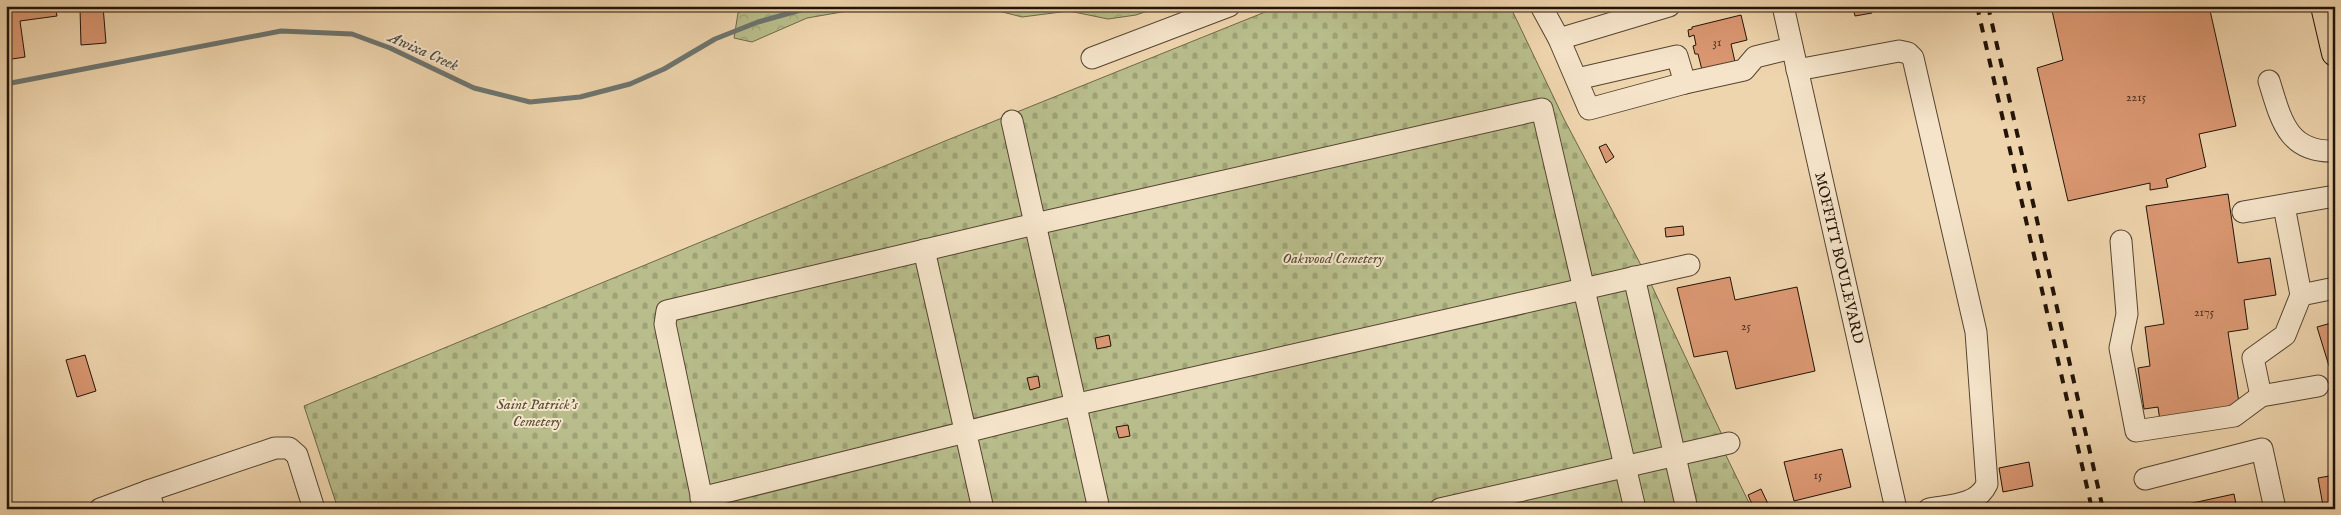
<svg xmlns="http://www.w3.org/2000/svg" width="2341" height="515" font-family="'IM FELL English',serif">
  <defs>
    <pattern id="forest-crowns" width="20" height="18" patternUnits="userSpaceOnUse" patternTransform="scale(1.25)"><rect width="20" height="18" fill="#b8bd8b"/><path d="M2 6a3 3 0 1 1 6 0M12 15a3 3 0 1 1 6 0" fill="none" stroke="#9ea276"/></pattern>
    <pattern id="cemetery-stones" width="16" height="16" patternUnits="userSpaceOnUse" patternTransform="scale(1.25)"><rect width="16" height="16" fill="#b8bd8b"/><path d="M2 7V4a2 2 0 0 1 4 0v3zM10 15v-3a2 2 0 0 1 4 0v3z" fill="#9ea276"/></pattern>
  </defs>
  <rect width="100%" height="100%" fill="#efd5ae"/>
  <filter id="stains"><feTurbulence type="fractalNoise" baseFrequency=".004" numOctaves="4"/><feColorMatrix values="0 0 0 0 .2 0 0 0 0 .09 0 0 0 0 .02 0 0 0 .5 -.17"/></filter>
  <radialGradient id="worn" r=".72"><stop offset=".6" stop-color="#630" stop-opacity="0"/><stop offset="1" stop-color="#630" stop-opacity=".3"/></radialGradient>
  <g fill="url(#forest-crowns)" stroke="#6d6849">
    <polygon points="752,6 877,6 807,18 752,42 734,38 738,13"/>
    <polygon points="979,6 1162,6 1136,15 1108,19 1069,11 1022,17"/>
  </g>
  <polygon fill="url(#cemetery-stones)" stroke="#6d6849" points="1280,6 1510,6 1564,119 1652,286 1723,437 1718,439 1752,509 338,509 304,406 945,141"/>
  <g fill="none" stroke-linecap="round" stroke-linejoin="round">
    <polyline stroke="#6d7570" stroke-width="5" points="6,84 281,31 352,34 390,48 474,88 530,102 580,97 630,84 664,69 715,39 758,22 815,6"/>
  </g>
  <g fill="#db9873" stroke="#221307">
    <polygon points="6,6 55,6 57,16 20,21 25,57 6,60"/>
    <polygon points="103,6 106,43 81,45 80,8"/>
    <polygon points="1870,6 1872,13 1855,16 1853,7"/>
    <polygon points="2051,6 2209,6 2236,126 2199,134 2206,167 2166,179 2168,187 2150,190 2150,183 2068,201 2037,68 2063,60"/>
    <polygon points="1741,15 1747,40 1731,44 1735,62 1702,70 1698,54 1695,54 1693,46 1696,45 1694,35 1689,37 1688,30 1692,29 1692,27"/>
    <polygon points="1606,144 1614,157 1606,163 1599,147"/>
    <polygon points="2228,194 2238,263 2270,258 2276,295 2244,300 2248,329 2228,332 2240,409 2160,421 2158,407 2144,409 2138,368 2150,366 2145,327 2164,324 2146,206"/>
    <polygon points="1683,226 1684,235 1666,237 1665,228"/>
    <polygon points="1730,277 1735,300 1797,287 1815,371 1736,389 1727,351 1694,357 1677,288"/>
    <polygon points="2335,322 2335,364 2329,366 2317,327"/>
    <polygon points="1109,335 1111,346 1097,349 1095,338"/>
    <polygon points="85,355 96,391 77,397 66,360"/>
    <polygon points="1038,376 1040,387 1030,390 1027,378"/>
    <polygon points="1128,425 1130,436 1119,438 1116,427"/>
    <polygon points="1842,449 1851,487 1794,501 1784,462"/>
    <polygon points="2029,462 2033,486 2003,492 1999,468"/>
    <polygon points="2335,475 2335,509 2328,509 2327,505 2323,506 2318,478"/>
    <polygon points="1761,489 1769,506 1754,509 1748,495"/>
    <polygon points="2234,494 2237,509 2165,509"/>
  </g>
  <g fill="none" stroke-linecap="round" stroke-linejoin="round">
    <g stroke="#554431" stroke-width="23">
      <g id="minor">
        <polyline points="1541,6 1559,39 1589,109 1685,83 1744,70 1755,57 1792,48"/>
        <polyline points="1783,6 1896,509"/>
        <polyline points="1559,39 1669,6"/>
        <polyline points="1092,58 1229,6"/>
        <path d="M1797 70 1899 51 1908 53 1913 58 1976 332 1987 484C1977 506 1950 505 1929 509"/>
        <polyline points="1577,79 1677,56 1685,83"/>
        <path d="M2269 81C2281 119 2287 153 2335 151"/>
        <polyline points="1012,121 1099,509"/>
        <polyline points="2284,206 2301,295 2285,335 2253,358 2261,396 2318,386"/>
        <polyline points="2243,212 2335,196"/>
        <polyline points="2121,241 2127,314 2120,348 2136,431 2234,416 2261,396"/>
        <polyline points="924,250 983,509"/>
        <polyline points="1634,277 1687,509"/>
        <polyline points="2301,295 2335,288"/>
        <polyline points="2145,479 2262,449 2275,509"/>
        <polyline points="148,491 275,448 289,448 297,455 314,509"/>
        <polyline points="701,498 1074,405 1689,265"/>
        <polyline points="100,509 148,491 154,509"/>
        <polyline points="704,509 665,324 667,311 1035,224 1542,109 1635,509"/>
        <polyline points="1440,509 1729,443"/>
      </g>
    </g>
    <g stroke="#221307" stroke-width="28">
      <polyline id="major" points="2324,6 2335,53"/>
    </g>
    <use href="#minor" stroke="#f5e4ca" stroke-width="21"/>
    <use href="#major" stroke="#efd5ae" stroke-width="26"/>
    <g stroke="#221307" stroke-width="4" stroke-dasharray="9 9" stroke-linecap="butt">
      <polyline points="1977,6 2092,509"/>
      <polyline points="1988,6 2103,509"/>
    </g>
  </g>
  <g text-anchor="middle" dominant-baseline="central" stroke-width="4" stroke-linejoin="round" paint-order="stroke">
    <g font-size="12" fill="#503422">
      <text x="1717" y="42">31</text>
      <text x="2136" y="97">2215</text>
      <text x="2204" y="312">2175</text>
      <text x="1746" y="326">25</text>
      <text x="1818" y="475">15</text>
    </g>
    <g font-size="15" font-style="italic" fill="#564e35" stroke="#f5e4ca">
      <text x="1333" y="258">Oakwood Cemetery</text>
      <text x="537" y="404">Saint Patrick's<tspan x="537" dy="17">Cemetery</tspan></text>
    </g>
    <g font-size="15" fill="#221307" stroke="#f5e4ca">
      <text transform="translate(1839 258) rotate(77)">MOFFITT BOULEVARD</text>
    </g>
    <g font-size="16" font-style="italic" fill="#4e4c44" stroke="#f5e4ca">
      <text transform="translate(423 52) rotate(24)">Awixa Creek</text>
    </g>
  </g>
  <rect width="2341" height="515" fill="none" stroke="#efd5ae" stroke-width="25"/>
  <rect x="8" y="8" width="2326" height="500" fill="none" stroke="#221307" stroke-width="2.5"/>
  <rect x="12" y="12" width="2316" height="490" fill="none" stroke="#221307"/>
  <rect width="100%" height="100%" filter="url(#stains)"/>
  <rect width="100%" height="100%" fill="url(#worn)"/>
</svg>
